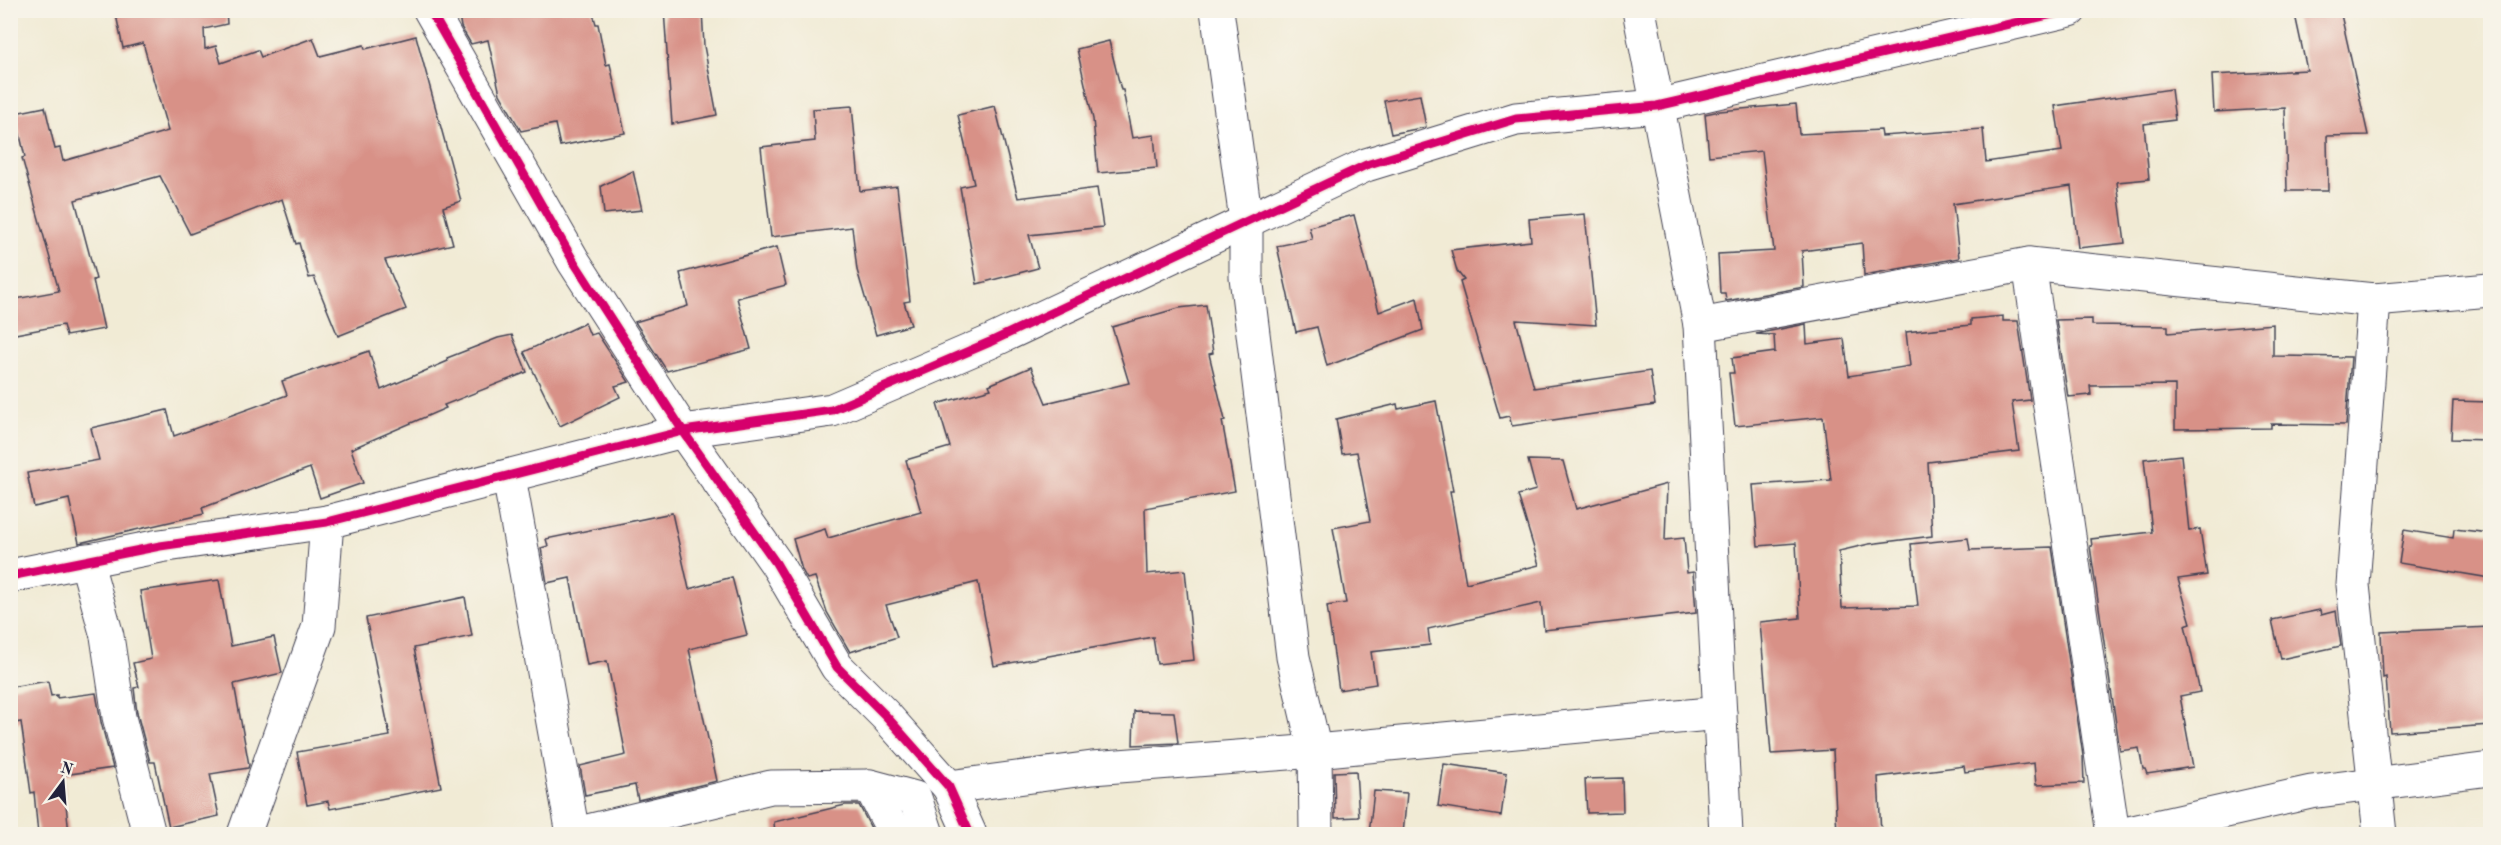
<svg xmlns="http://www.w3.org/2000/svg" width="2501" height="845" font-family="'Old Standard TT',serif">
  <rect width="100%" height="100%" fill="#f7f3e8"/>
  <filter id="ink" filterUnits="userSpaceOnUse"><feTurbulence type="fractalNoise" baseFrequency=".0167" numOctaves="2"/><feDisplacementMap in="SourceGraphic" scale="12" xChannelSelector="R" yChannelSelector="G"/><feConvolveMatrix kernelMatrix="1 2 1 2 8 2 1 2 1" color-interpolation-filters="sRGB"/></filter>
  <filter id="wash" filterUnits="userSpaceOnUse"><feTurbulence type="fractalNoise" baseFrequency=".008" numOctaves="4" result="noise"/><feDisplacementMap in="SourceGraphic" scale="24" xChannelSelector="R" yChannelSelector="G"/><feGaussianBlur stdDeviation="1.35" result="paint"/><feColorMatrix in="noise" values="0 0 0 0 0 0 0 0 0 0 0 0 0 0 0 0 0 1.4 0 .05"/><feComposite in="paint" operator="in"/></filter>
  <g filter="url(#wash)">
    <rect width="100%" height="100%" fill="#f1ebd5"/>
    <g id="blocks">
      <g fill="#d89187">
        <polygon points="115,10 226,10 227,24 204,29 205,49 216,46 221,63 258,50 261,57 313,38 320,56 364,45 365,49 416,36 461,201 443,207 453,244 385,260 406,309 338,336 314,277 309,278 299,243 296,244 282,199 190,234 160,176 75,200 96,279 93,280 104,329 66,336 63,325 10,335 10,300 59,291 22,158 25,157 15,113 45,107 55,149 60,148 63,161 168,131 143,43 123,48"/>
        <polygon points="458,10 592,10 596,24 598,24 606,65 610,64 625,133 560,146 555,124 521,131 500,94 488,40 471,44 461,27"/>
        <polygon points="664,10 702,10 704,46 717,115 672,124"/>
        <polygon points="2294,10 2340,10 2368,135 2327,136 2328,191 2287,191 2285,108 2214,112 2212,75 2307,70"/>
        <polygon points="1109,41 1121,90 1123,90 1132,138 1154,135 1157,168 1098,173 1093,119 1077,49"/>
        <polygon points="2171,89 2175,120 2144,124 2149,179 2117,182 2125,243 2078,248 2071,186 1953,204 1959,258 1864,275 1862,243 1802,251 1804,287 1726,301 1725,293 1720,293 1718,254 1774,251 1762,151 1709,156 1705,114 1720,111 1796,104 1799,134 1881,130 1882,136 1983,129 1986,162 2062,151 2055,106"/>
        <polygon points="1420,95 1426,127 1391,134 1384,101"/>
        <polygon points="852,106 860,191 897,186 910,301 904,302 911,325 876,335 857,270 852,227 771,237 761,147 815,141 813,109"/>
        <polygon points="995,106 1018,198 1097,188 1103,227 1029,235 1038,268 977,284 960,187 974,184 958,115"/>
        <polygon points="633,171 642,210 604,214 601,186"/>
        <polygon points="1585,214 1596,325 1516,320 1534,388 1650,371 1655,405 1512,426 1509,416 1500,418 1460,282 1464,280 1457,271 1451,250 1531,241 1529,219"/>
        <polygon points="1354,215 1379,312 1417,298 1423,330 1327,366 1317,327 1296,332 1277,246 1312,239 1309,227"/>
        <polygon points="777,247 786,285 737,298 751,349 667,371 635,322 688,306 680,273"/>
        <polygon points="1206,305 1213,353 1209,354 1225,420 1222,421 1235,491 1145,508 1147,574 1185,570 1194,660 1157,664 1153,637 994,666 978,582 886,605 897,637 850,652 827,612 815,577 807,579 802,570 793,539 825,529 828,538 921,512 906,460 950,447 937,404 991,389 989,385 1031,367 1046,403 1129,383 1112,327 1179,308"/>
        <polygon points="2003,316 2003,321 2018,321 2030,400 2012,402 2019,451 1928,462 1932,536 1869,544 1839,551 1842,608 1918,606 1911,544 1968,538 1970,550 2052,547 2083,756 2084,783 2036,785 2034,763 1965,772 1964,766 1878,777 1881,834 1837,834 1833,750 1771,754 1760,622 1800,618 1796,543 1758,546 1753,485 1831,480 1823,417 1735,426 1729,373 1734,373 1732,358 1775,352 1774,335 1756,334 1806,324 1807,344 1844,339 1849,376 1910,366 1906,332 1971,325 1971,319"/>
        <polygon points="2092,319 2092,325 2168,326 2168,333 2273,324 2273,356 2351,357 2346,425 2271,424 2271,428 2175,429 2175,385 2090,386 2091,395 2068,397 2056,320"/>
        <polygon points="585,323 590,335 597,333 629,382 615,386 620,397 560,426 524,352"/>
        <polygon points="512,335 527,372 444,405 446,408 351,449 363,483 320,498 310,468 202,508 204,514 79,543 69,499 34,507 27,473 99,460 91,428 167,410 174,436 287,395 282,381 369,351 381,390 448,361 447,358 498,338"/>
        <polygon points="1436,401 1453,491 1450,491 1466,583 1539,565 1518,495 1536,490 1528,460 1563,461 1576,509 1667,484 1665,540 1684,538 1687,573 1693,572 1696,613 1544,630 1541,603 1428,629 1430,645 1371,652 1376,684 1339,690 1327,606 1346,603 1333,528 1370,521 1357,452 1342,454 1336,419 1397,404 1398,409"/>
        <polygon points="2453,401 2490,402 2490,440 2451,439"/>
        <polygon points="2181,455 2189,531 2200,529 2207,575 2178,579 2191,623 2185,625 2200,692 2180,696 2193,767 2147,774 2145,769 2143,769 2139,748 2120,751 2090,546 2092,546 2091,539 2152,532 2144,459"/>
        <polygon points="672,513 689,589 732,577 747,635 689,649 717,781 638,800 635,785 585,795 580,766 626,755 607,661 587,665 570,578 547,583 541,548 548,546 546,539"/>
        <polygon points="2454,529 2490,533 2490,578 2399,563 2404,530 2453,538"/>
        <polygon points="219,580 231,646 274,637 282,673 234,684 249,765 248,768 210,774 219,816 169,827 155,762 150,762 137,713 134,688 139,687 133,663 151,659 140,591"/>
        <polygon points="465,597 472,636 414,648 441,787 330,809 328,801 307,805 297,752 390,736 366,618"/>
        <polygon points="2320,610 2321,615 2336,611 2341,646 2281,659 2272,620"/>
        <polygon points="2490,627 2490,725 2390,732 2386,677 2383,678 2381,632"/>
        <polygon points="48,681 51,696 57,695 57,698 96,693 101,722 113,768 63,775 69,834 38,834 34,792 31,793 21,722 10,724 10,687"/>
        <polygon points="1134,711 1174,712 1178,743 1133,745"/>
        <polygon points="1444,764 1507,773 1501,816 1438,806"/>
        <polygon points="1356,771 1359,817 1335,818 1334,772"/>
        <polygon points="1622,778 1623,812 1587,813 1585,779"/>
        <polygon points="1374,791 1407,793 1403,834 1369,834"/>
        <polygon points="845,805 859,805 874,834 775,834 774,822"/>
      </g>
    </g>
  </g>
  <g filter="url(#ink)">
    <use href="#blocks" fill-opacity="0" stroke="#414052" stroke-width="1.5"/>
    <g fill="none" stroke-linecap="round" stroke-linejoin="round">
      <g stroke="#414052" stroke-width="35">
        <g id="minor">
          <polyline points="430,10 574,262 683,431 776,563 837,667 886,716 949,787 970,834"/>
          <polyline points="1217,10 1246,220 1246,277 1293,657 1315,751 1316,834"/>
          <polyline points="1639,10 1700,325 1726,834"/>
          <polyline points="2029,264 2113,834"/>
          <polyline points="2374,300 2353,585 2380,834"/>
          <polyline points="1700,325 2029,264 2374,300 2490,290"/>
          <polyline points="509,477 573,834"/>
          <polyline points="86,560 107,636 119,717 149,834"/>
          <polyline points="10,576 160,546 327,522 683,431 832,410 990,342 1366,165 1516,119 1657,106 2070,10"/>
          <polyline points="870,786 895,834"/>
          <polyline points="949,787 1092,768 1315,751 1720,713"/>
          <polyline points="244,834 319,626 327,522"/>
          <polyline points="575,834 771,787 870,786 915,798 927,834"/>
          <polyline points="2124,834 2311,792 2490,769"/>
        </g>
      </g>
      <use href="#minor" stroke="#fff" stroke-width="33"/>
      <g stroke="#f7f3e8" stroke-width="13">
        <g id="cycleway">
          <polyline points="430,10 574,262 683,431 776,563 837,667 886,716 949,787 970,834"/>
          <polyline points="10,576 160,546 327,522 683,431 832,410 990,342 1366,165 1516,119 1657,106 2070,10"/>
        </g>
      </g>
      <use href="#cycleway" stroke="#d6006c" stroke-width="9"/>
    </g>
  </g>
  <rect width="2501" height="845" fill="none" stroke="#f7f3e8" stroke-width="36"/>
  <g transform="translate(63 782) rotate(16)" stroke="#f7f3e8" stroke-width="4.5" paint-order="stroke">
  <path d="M0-4.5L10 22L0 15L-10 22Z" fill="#22223b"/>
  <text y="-9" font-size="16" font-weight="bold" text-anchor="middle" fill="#22223b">N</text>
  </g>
</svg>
